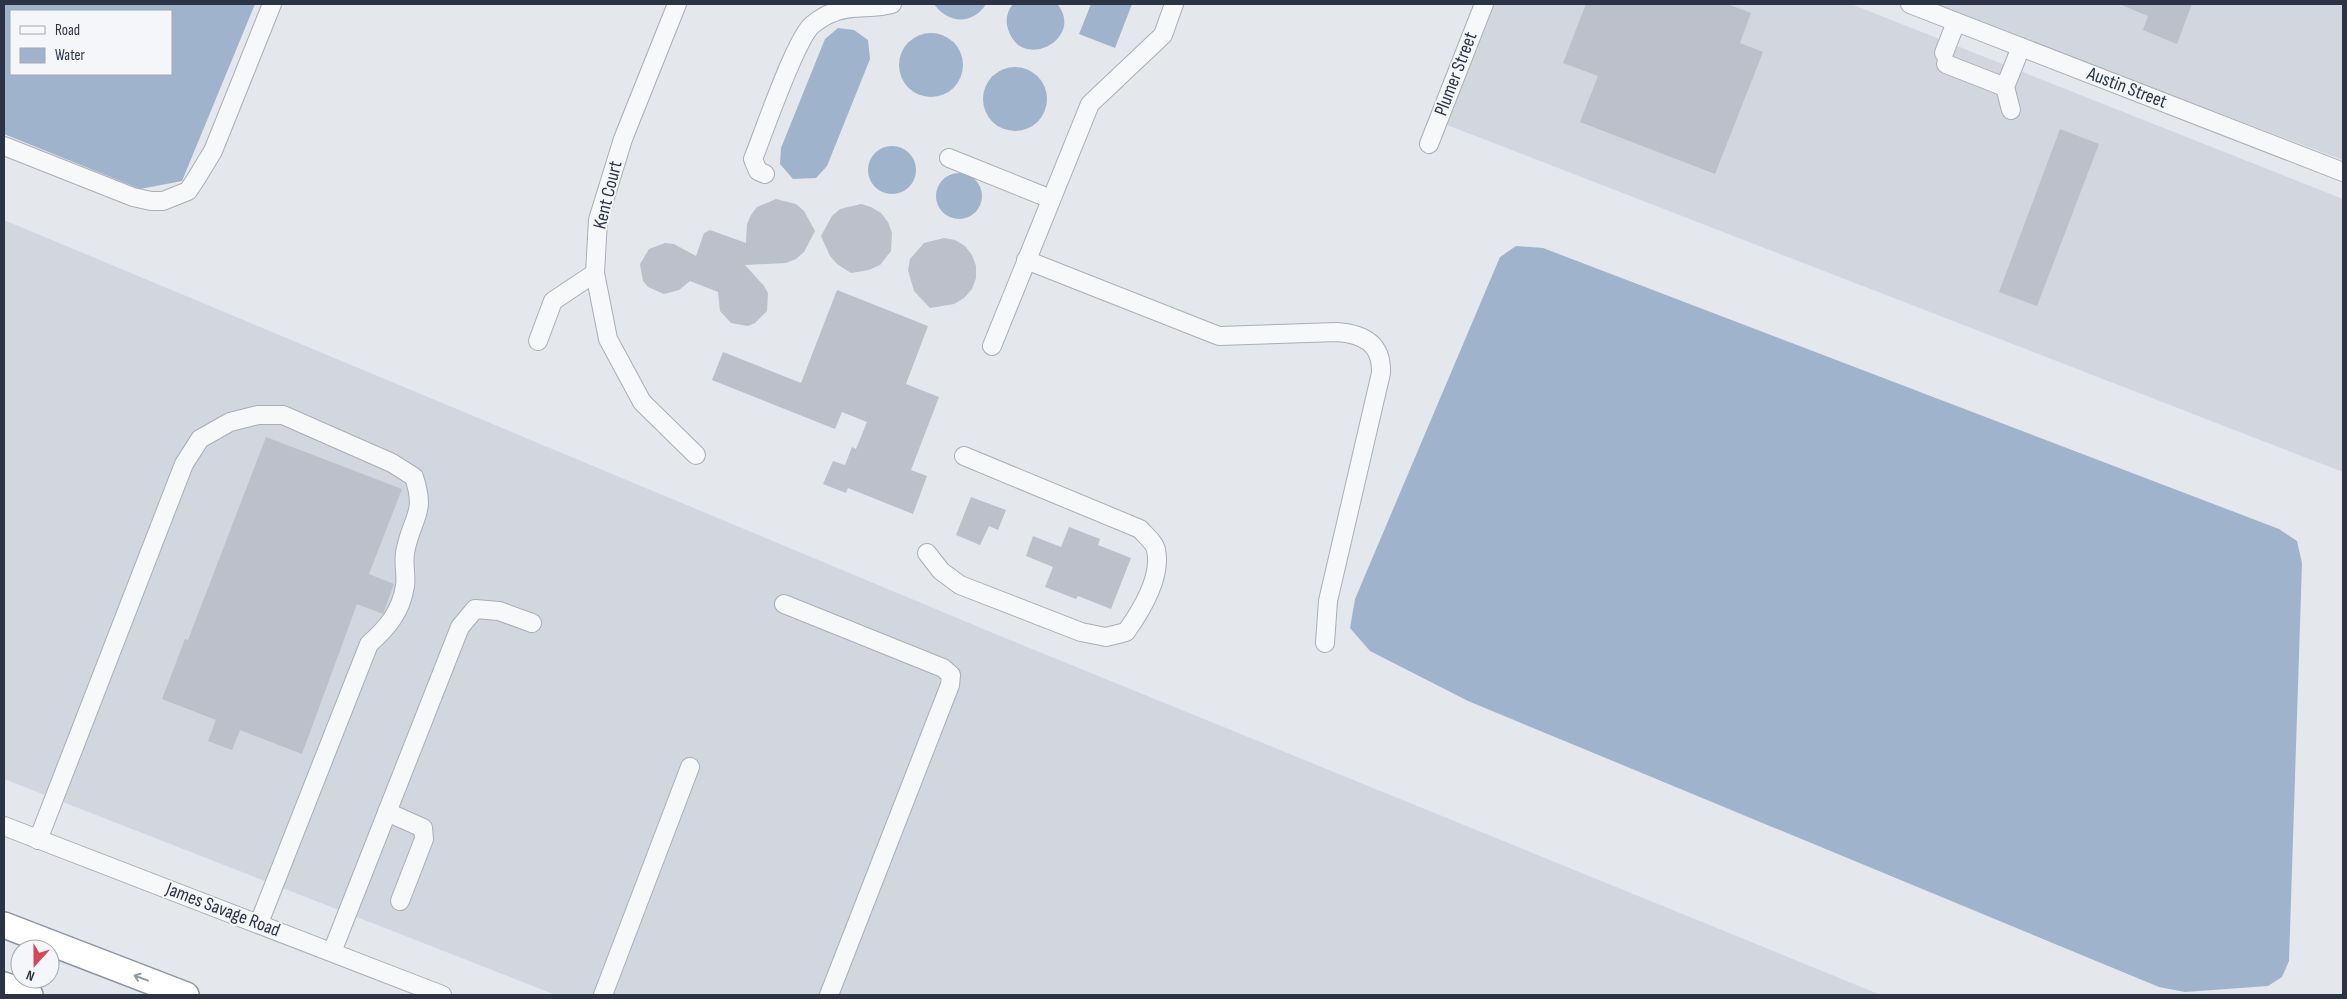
<svg xmlns="http://www.w3.org/2000/svg" width="2347" height="999" font-family="'Sofia Sans Condensed',sans-serif">
  <rect width="100%" height="100%" fill="#e4e7ec"/>
  <g fill="#d2d6de">
    <polygon points="1495,4 1851,4 2343,199 2343,472 1447,125"/>
    <polygon points="1936,4 2343,4 2343,160 2165,93"/>
    <polygon points="4,220 1005,638 1881,995 556,995 4,779"/>
  </g>
  <g fill="#9fb4cc" fill-rule="evenodd">
    <path d="M4 4H255L182 181 140 189 4 134ZM11 11H171V74H11Z"/>
    <path d="M934 4H986C973 25 948 24 934 4Z"/>
    <path d="M1013 4H1057C1086 38 1021 73 1008 29 1005 20 1007 11 1013 4Z"/>
    <polygon points="1091,4 1132,4 1115,48 1079,34"/>
    <polygon points="838,28 854,30 868,40 870,59 827,166 816,178 793,179 780,164 781,148 825,39"/>
    <circle cx="931" cy="65" r="32"/>
    <circle cx="1015" cy="99" r="32"/>
    <circle cx="892" cy="170" r="24"/>
    <circle cx="959" cy="196" r="23"/>
    <polygon points="1516,246 1543,248 2279,529 2297,541 2302,563 2289,961 2282,977 2268,986 2185,992 2159,987 1468,701 1370,651 1350,628 1355,599 1500,257"/>
  </g>
  <g fill="#bbc0ca">
    <polygon points="1586,4 1727,4 1751,13 1740,43 1763,52 1715,174 1580,122 1598,76 1563,63"/>
    <polygon points="2119,4 2192,4 2177,44 2143,30 2148,16"/>
    <polygon points="2060,129 2099,144 2037,306 1999,292"/>
    <polygon points="776,199 796,204 804,211 815,231 804,252 796,259 786,263 745,265 764,286 768,293 767,311 755,323 748,326 731,323 720,311 718,292 690,281 679,290 664,294 648,287 643,281 640,264 649,249 665,243 674,244 696,256 704,233 710,230 746,243 747,224 751,215 757,207"/>
    <polygon points="861,204 871,207 881,213 888,222 892,233 891,251 880,265 869,270 851,273 837,264 830,256 821,236 832,216 840,209"/>
    <polygon points="944,238 955,240 965,246 972,255 976,266 976,278 972,289 964,298 954,304 930,308 914,291 908,270 910,259 924,243"/>
    <polygon points="837,290 928,326 906,384 939,397 911,470 927,476 913,514 848,488 846,493 823,484 833,461 845,465 852,447 856,449 867,422 842,412 835,429 712,380 723,352 801,383"/>
    <polygon points="266,437 402,489 369,574 394,584 383,614 357,604 302,754 240,730 232,750 208,741 216,720 162,699 185,639 188,640"/>
    <polygon points="971,497 1006,510 998,530 989,526 980,545 956,535"/>
    <polygon points="1069,527 1100,539 1098,545 1131,558 1111,609 1078,596 1076,599 1045,587 1053,567 1026,556 1033,536 1061,547"/>
  </g>
  <g fill="none" stroke-linecap="round" stroke-linejoin="round">
    <g stroke="#a9aeb7" stroke-width="20">
      <g id="minor">
        <polyline points="677,4 623,139 598,220 595,273 608,339 642,402 696,455"/>
        <polyline points="1910,4 2343,172"/>
        <polyline points="1944,53 1956,22"/>
        <polyline points="1946,64 2005,87"/>
        <polyline points="2011,110 2005,87 2021,47"/>
        <polyline points="1429,144 1484,4"/>
        <polyline points="4,146 133,197 151,201 163,201 188,191 196,179 213,151 272,4"/>
        <polyline points="949,158 1051,199"/>
        <path d="M765 174 758 171 753 159C764 132 795 40 812 25 817 21 826 15 832 13 851 4 872 10 892 4"/>
        <path d="M1026 260 1219 336 1337 332C1364 334 1382 344 1381 373L1328 601 1325 643"/>
        <polyline points="538,341 553,301 595,273"/>
        <polyline points="992,346 1090,104 1163,35 1174,4"/>
        <path d="M927 553 941 571 960 585 1081 632 1106 637 1126 632C1141 611 1162 577 1156 550 1155 543 1145 535 1140 529L964 456"/>
        <polyline points="784,604 943,668 951,675 950,685 829,995"/>
        <polyline points="387,812 423,828 424,839 400,901"/>
        <polyline points="4,826 442,995"/>
        <path d="M38 840 184 464 200 439 230 422 258 415H283L392 463 414 477C426 513 413 516 406 548 402 561 407 574 405 586 401 612 387 628 369 644L259 923"/>
        <polyline points="332,952 460,627 475,609 499,611 532,623"/>
        <polyline points="603,995 690,767"/>
      </g>
    </g>
    <g stroke="#8b94a3" stroke-width="28">
      <g id="highway">
        <polyline points="4,925 186,995"/>
        <polyline points="4,985 30,995"/>
      </g>
    </g>
    <use href="#minor" stroke="#f7f8fa" stroke-width="18"/>
    <use href="#highway" stroke="#fff" stroke-width="25"/>
  </g>
  <defs><path id="oneway-shaft" d="M-6 0H5M1.5-3L5.5 0L1.5 3" fill="none" stroke-width="1.6" stroke-linecap="round" stroke-linejoin="round" transform="scale(1.25)"/></defs>
  <use stroke="#959aa2" href="#oneway-shaft" transform="translate(141 978) rotate(-159)"/>
  <g text-anchor="middle" dominant-baseline="central" stroke-width="4" stroke-linejoin="round" paint-order="stroke">
    <g font-size="19" fill="#2b3445" stroke="#f4f6f9">
      <text transform="translate(1456 74) rotate(-69)">Plumer Street</text>
      <text transform="translate(2127 88) rotate(21)">Austin Street</text>
      <text transform="translate(608 195) rotate(-76)">Kent Court</text>
      <text transform="translate(223 910) rotate(21)">James Savage Road</text>
    </g>
  </g>
  <rect width="2347" height="999" fill="none" stroke="#2b3445" stroke-width="10"/>
  <rect x="10" y="10" width="162" height="65" fill="#f4f6f9" stroke="#a4a8b1"/>
  <rect x="20" y="26" width="25" height="8" fill="#f7f8fa" stroke="#a4a8b1"/>
  <text x="55" y="35" font-size="15" fill="#2b3445">Road</text>
  <rect x="20" y="48" width="25" height="15" fill="#9fb4cc" stroke="#a4a8b1"/>
  <text x="55" y="60" font-size="15" fill="#2b3445">Water</text>
  <g transform="translate(35 964) rotate(201)"><circle r="24" fill="#f4f6f9" stroke="#a4a8b1"/>
  <path d="M0-4L9 19L0 12L-9 19Z" fill="#d1495b"/>
  <text y="-8" font-size="14" font-weight="bold" text-anchor="middle" fill="#2b3445">N</text>
  </g>
</svg>
